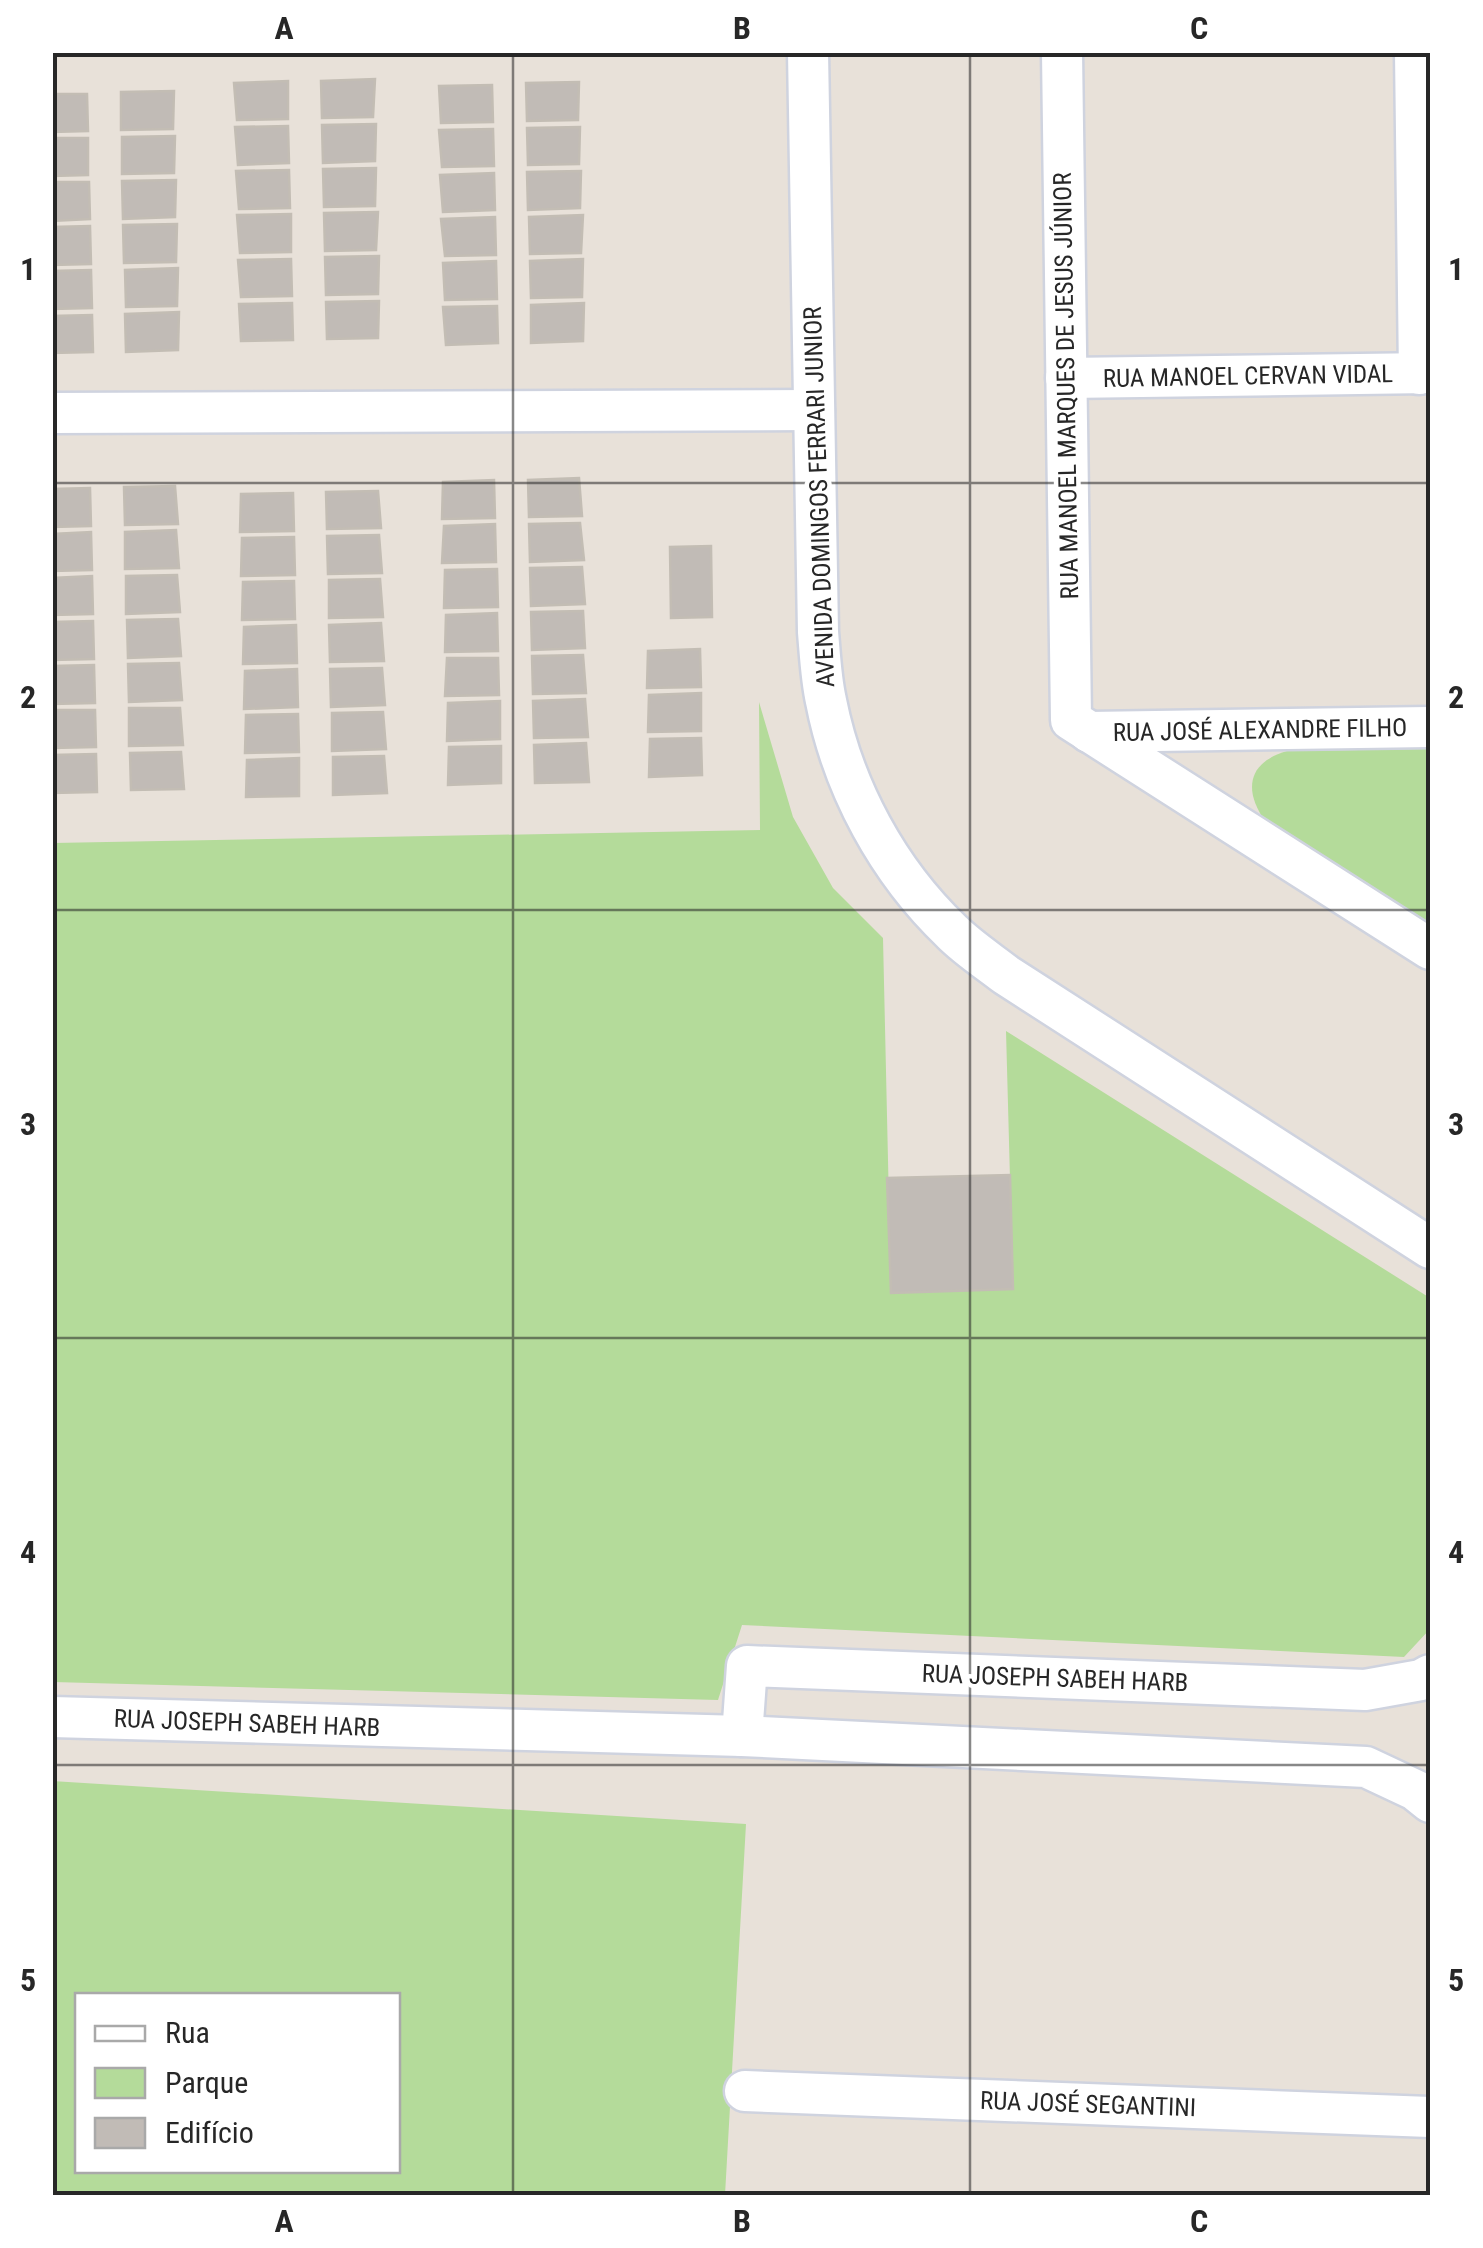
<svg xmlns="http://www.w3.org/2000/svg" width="1483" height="2248" font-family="'Roboto Condensed',sans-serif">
  <rect width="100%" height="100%" fill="#e8e1d9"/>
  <g fill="#b4db9a" fill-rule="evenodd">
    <polygon points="759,702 793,817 833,888 883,938 891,1293 1013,1289 1006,1031 1430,1298 1430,1629 1404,1657 742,1625 718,1700 53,1682 53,843 760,830"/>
    <path d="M1430 749V925L1265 821C1243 790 1248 762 1287 751Z"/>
    <path d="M52 1781 746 1824 725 2195H53ZM78 1996H398V2170H78Z"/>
  </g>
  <g fill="#c1bbb6" stroke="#c3bdb4" stroke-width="2.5">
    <polygon points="375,79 373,117 322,118 321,81"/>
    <polygon points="288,81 288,119 237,120 234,83"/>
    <polygon points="579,82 578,120 527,121 526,83"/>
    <polygon points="492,85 493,122 441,123 439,86"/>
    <polygon points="174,91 173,129 121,130 121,92"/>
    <polygon points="52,94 87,94 88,131 52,132"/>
    <polygon points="376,124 375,161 323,163 322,125"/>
    <polygon points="288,126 289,163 238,165 235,127"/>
    <polygon points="580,127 579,164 528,165 527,128"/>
    <polygon points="493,129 494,166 442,167 439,130"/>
    <polygon points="175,136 174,173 122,174 122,137"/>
    <polygon points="52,138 88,138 88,175 52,176"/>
    <polygon points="376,168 375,206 324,207 323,169"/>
    <polygon points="289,170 290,208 239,209 236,171"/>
    <polygon points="581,171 580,208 528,210 527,172"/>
    <polygon points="494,173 495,210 443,212 440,175"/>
    <polygon points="176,180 175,217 123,219 122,181"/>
    <polygon points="52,182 89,182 90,219 52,221"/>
    <polygon points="378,212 376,250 325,251 324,213"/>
    <polygon points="291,214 291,252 240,253 237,215"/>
    <polygon points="583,215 581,253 530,254 529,217"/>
    <polygon points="495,217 496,255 445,256 441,219"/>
    <polygon points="177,224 176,262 124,263 123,225"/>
    <polygon points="90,226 91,264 52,265 52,227"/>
    <polygon points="379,256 378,294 326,295 325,257"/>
    <polygon points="291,259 292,296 241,297 238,260"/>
    <polygon points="583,259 582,297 531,298 530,261"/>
    <polygon points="496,261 497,299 445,300 443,263"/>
    <polygon points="178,268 177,306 126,307 125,270"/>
    <polygon points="91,270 92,308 52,309 52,271"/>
    <polygon points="379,301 378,338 327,339 326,302"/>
    <polygon points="292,303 293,340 241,341 239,304"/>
    <polygon points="584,303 583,341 531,343 531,305"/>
    <polygon points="497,306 498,343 446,345 443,307"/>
    <polygon points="179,312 178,350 126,352 125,314"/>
    <polygon points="92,315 93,352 52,353 52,316"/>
    <polygon points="579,478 582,516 529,517 528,480"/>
    <polygon points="494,480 495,518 442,519 443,482"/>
    <polygon points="175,486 178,524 125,525 124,487"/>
    <polygon points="90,488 91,526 52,527 52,489"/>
    <polygon points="378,491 381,528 327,529 326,492"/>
    <polygon points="293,493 294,531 240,532 241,494"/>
    <polygon points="580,523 584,560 530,562 529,524"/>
    <polygon points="495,524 496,562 442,563 444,526"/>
    <polygon points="176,530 179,568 125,569 125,532"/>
    <polygon points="91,532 92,570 52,571 52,534"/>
    <polygon points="379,535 382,573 328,574 327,536"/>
    <polygon points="294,537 295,575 241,576 242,538"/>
    <polygon points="711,546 712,617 671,618 670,547"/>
    <polygon points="582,567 585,604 531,606 530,568"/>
    <polygon points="497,569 498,607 444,608 445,570"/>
    <polygon points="177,575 180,612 126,614 126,576"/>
    <polygon points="92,576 93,614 52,615 52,578"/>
    <polygon points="380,579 383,617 329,618 329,580"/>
    <polygon points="294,581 295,619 242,620 243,582"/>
    <polygon points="583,611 585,648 532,650 531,612"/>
    <polygon points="497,613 498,651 445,652 446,615"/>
    <polygon points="178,619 181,656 128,658 127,620"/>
    <polygon points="93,621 94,659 52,660 52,622"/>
    <polygon points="381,623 384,661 330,662 329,625"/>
    <polygon points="296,625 297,663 243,664 244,627"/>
    <polygon points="700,649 701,687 647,688 648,651"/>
    <polygon points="583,655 586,693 533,694 532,656"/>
    <polygon points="447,658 498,658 499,695 445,696"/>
    <polygon points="179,663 182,700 129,702 128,664"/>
    <polygon points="94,665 95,703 52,704 52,666"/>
    <polygon points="382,668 385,705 331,707 330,669"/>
    <polygon points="297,669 298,707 244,709 245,671"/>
    <polygon points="701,693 701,731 648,732 649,695"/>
    <polygon points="585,699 588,737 534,738 533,701"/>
    <polygon points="500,701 500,739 447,741 448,703"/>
    <polygon points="129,708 180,708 183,745 129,746"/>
    <polygon points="52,710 95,710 96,747 52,748"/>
    <polygon points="383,712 386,749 332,751 332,713"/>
    <polygon points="298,714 299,752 245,753 246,715"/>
    <polygon points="701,738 702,775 649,777 650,739"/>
    <polygon points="586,743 589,782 535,783 534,745"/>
    <polygon points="501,746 501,783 448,785 449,747"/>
    <polygon points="181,752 184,789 131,790 130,753"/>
    <polygon points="96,754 97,792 52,793 52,755"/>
    <polygon points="384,756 387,793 333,795 333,757"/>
    <polygon points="299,758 299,796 246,797 247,760"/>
    <polygon points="1010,1175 1013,1289 891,1293 887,1178"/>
  </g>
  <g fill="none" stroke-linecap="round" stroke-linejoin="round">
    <g stroke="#cfd3df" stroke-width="45">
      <g id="minor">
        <path d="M808 52 818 632C820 655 821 679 826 701 843 788 888 871 952 932 968 948 988 961 1006 975L1430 1248"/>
        <polyline points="1062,52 1071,720 1430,949"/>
        <polyline points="1415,52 1419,374"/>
        <polyline points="1066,378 1430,373"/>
        <polyline points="52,413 814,410"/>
        <polyline points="1089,732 1430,727"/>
        <polyline points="52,1717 742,1736 1366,1767 1415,1790 1430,1802"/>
        <polyline points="742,1736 747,1666 1365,1690 1421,1680 1430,1675"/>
        <polyline points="745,2091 1430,2117"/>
      </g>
    </g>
    <use href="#minor" stroke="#fff" stroke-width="40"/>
  </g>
  <path fill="none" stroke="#272727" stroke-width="2.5" stroke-opacity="0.55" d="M513 52V2196M970 52V2196M52 483H1430M52 910H1430M52 1338H1430M52 1765H1430"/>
  <g text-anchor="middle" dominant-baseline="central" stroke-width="9" stroke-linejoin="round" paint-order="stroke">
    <g font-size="25" fill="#272727" stroke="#fff">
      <text transform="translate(1248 376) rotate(-1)">RUA MANOEL CERVAN VIDAL</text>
      <text transform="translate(1066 386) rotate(-91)">RUA MANOEL MARQUES DE JESUS JÚNIOR</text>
      <text transform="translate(819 497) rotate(-92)">AVENIDA DOMINGOS FERRARI JUNIOR</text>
      <text transform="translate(1260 730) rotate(-1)">RUA JOSÉ ALEXANDRE FILHO</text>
      <text transform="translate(1055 1678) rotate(2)">RUA JOSEPH SABEH HARB</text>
      <text transform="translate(247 1723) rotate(2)">RUA JOSEPH SABEH HARB</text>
      <text transform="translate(1088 2104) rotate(2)">RUA JOSÉ SEGANTINI</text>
    </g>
  </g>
  <rect width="1483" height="2248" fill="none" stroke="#ffffff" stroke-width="110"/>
  <rect x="75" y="1993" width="325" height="180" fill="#ffffff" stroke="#a9a9a9" stroke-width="2.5"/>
  <rect x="95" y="2026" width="50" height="15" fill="#ffffff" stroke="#a9a9a9" stroke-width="2.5"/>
  <text x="165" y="2043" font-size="30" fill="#272727">Rua</text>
  <rect x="95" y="2068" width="50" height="30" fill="#b4db9a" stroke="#a9a9a9" stroke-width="2.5"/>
  <text x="165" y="2093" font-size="30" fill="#272727">Parque</text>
  <rect x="95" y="2118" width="50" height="30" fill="#c1bbb6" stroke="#a9a9a9" stroke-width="2.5"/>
  <text x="165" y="2143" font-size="30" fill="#272727">Edifício</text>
  <rect x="55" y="55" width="1373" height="2138" fill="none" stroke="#272727" stroke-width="4"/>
  <g font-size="32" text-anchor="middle" font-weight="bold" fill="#272727">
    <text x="284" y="39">A</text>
    <text x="742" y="39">B</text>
    <text x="1199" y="39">C</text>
    <text x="28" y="280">1</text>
    <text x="1456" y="280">1</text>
    <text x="28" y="708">2</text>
    <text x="1456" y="708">2</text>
    <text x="28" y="1135">3</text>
    <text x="1456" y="1135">3</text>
    <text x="28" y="1563">4</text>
    <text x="1456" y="1563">4</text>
    <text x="28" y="1991">5</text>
    <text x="1456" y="1991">5</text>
    <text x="284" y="2232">A</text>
    <text x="742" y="2232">B</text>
    <text x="1199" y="2232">C</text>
  </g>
</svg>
